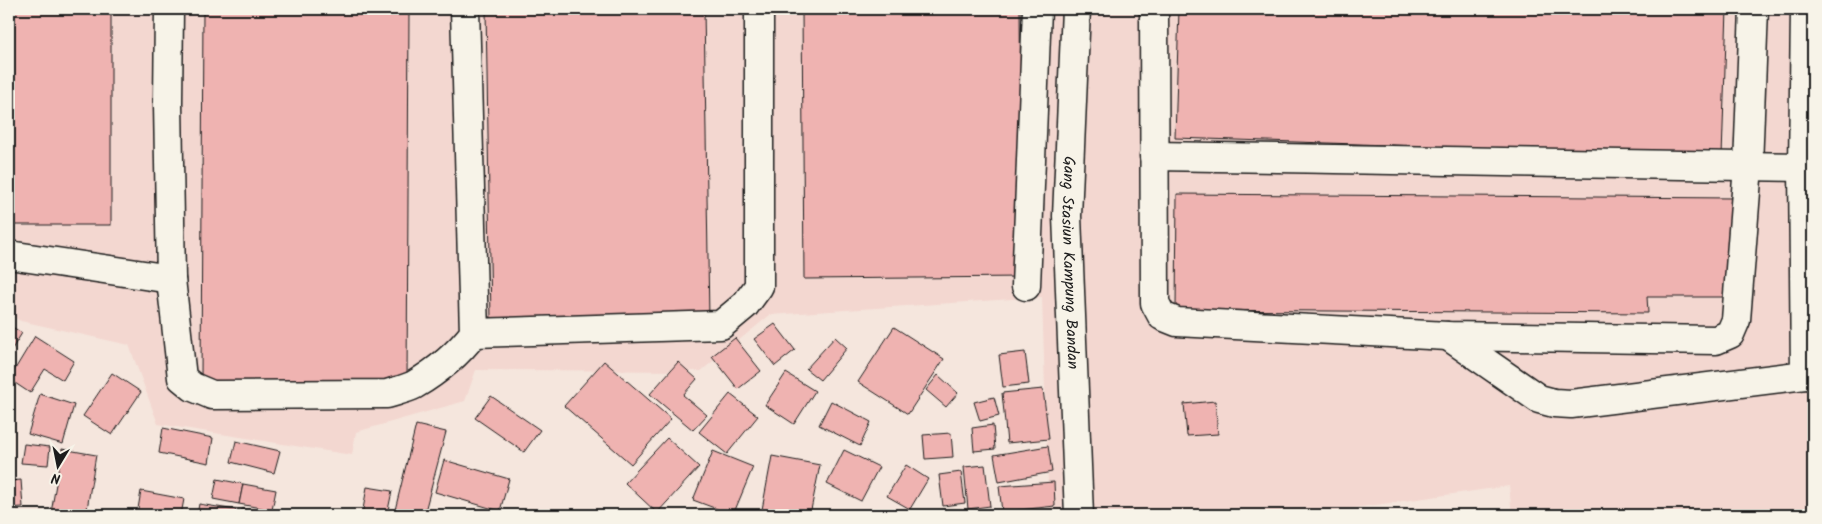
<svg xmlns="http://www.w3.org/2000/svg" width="1822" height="524" font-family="Kalam,sans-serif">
  <rect width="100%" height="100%" fill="#f5e6dd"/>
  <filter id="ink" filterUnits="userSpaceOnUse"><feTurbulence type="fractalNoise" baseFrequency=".02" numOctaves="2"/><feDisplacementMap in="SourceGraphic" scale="10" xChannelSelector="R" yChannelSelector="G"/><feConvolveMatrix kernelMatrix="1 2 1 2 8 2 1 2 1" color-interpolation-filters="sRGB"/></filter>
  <g filter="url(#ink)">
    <polygon fill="#f3d7d0" points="9,9 1813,9 1813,515 1512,515 1509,486 1305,515 1049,515 1042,297 770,315 701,371 476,370 465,401 356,432 352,455 158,424 129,345 21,321 9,315"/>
    <g fill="#efb3b1" stroke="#1c1c1c">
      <rect x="9" y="9" width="102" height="216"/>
      <polygon points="203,9 409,9 407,382 201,381"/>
      <polygon points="486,9 704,9 709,319 491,322"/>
      <polygon points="802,9 1020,9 1022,277 804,279"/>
      <polygon points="1179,9 1727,9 1722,156 1175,138"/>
      <polygon points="1177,194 1734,198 1733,297 1647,297 1648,313 1176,310"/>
      <polygon points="775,324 795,350 775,366 754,339"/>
      <polygon points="9,325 22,333 9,354"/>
      <polygon points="894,327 944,359 908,414 858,382"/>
      <polygon points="35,336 74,361 63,380 45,369 30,393 9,379"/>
      <polygon points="835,337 847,348 820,380 806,369"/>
      <polygon points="735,338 761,371 738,389 712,356"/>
      <polygon points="1025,352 1029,384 1003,387 999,355"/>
      <polygon points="604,361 671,419 631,464 564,406"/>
      <polygon points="678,362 697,379 683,395 707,415 693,430 650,394"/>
      <polygon points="112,373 141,392 112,435 83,416"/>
      <polygon points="786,373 815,391 794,424 765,405"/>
      <polygon points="938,375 958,393 946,407 926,390"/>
      <polygon points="1043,389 1049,439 1007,443 1002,393"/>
      <polygon points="40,394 74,405 63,444 28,434"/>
      <polygon points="730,394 758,416 727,454 699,432"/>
      <polygon points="491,396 540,430 524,452 475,418"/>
      <polygon points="994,397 999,416 980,421 974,402"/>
      <polygon points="831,401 871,422 860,446 819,425"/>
      <polygon points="1215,401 1218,434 1187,436 1184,404"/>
      <polygon points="416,425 446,432 424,515 399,515 394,514"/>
      <polygon points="993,425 995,449 974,451 972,428"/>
      <polygon points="163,428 213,438 209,463 159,453"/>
      <polygon points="951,433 953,457 925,459 923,435"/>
      <polygon points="667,438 699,467 657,513 625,483"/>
      <polygon points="236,441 280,451 274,473 231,462"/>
      <polygon points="24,444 50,447 48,465 21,463"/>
      <polygon points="1048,446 1052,472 999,482 994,455"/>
      <polygon points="62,449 96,455 86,515 51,513"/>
      <polygon points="844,450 879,467 861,501 827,484"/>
      <polygon points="713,451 753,467 733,515 693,500"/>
      <polygon points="772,456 820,465 810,515 761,515"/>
      <polygon points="444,460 509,479 500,511 435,492"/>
      <polygon points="906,465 928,479 910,509 887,496"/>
      <polygon points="985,465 990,506 968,509 964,467"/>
      <polygon points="961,472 965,503 943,506 939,475"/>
      <polygon points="217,479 243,484 239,504 213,499"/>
      <polygon points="21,480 23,507 9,508 9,481"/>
      <polygon points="1054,482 1055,506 1002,512 999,486"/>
      <polygon points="243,484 276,490 272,510 239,504"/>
      <polygon points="367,487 392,491 387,515 362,515"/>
      <polygon points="141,491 184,499 181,515 137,515"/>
      <polygon points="199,504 236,510 235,515 197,515"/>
      <polygon points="242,509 277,515 241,515"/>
    </g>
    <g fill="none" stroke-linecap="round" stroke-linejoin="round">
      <g stroke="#1c1c1c" stroke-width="31">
        <g id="minor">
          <path d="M169 9 168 103 171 279 182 378 193 387 212 395 387 394C396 391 406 389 414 385 436 372 458 354 474 333L465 9"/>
          <path id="s1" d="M1076 9 1067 216 1079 515"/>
          <polyline points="1154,9 1155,303 1162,316 1177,322 1448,336 1716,340 1730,334 1736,320 1748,166 1754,9"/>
          <polyline points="1154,156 1803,167"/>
          <polyline points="9,255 171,279"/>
          <polyline points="1026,286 1037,9"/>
          <polyline points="474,333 721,325 745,305 759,286 759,9"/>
          <polyline points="1448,336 1539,399 1554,403 1571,404 1813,374"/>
          <polyline points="1805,375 1803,167 1805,9"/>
        </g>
      </g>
      <use href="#minor" stroke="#f7f3e8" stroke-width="28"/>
    </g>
  </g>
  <g text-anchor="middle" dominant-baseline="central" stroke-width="4.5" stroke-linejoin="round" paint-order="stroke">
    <g font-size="16" fill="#1c1c1c" stroke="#f7f3e8">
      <text stroke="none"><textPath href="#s1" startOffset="254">Gang Stasiun Kampung Bandan</textPath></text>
    </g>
  </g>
  <rect width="1822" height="524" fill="none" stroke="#f7f3e8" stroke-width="30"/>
  <rect x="15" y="15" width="1792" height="494" fill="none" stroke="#1c1c1c" stroke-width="2" filter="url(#ink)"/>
  <g transform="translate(58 466) rotate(190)" stroke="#f7f3e8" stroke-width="4" paint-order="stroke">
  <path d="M0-4L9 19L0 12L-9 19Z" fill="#1c1c1c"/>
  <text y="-8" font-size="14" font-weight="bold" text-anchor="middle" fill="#1c1c1c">N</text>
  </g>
</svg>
